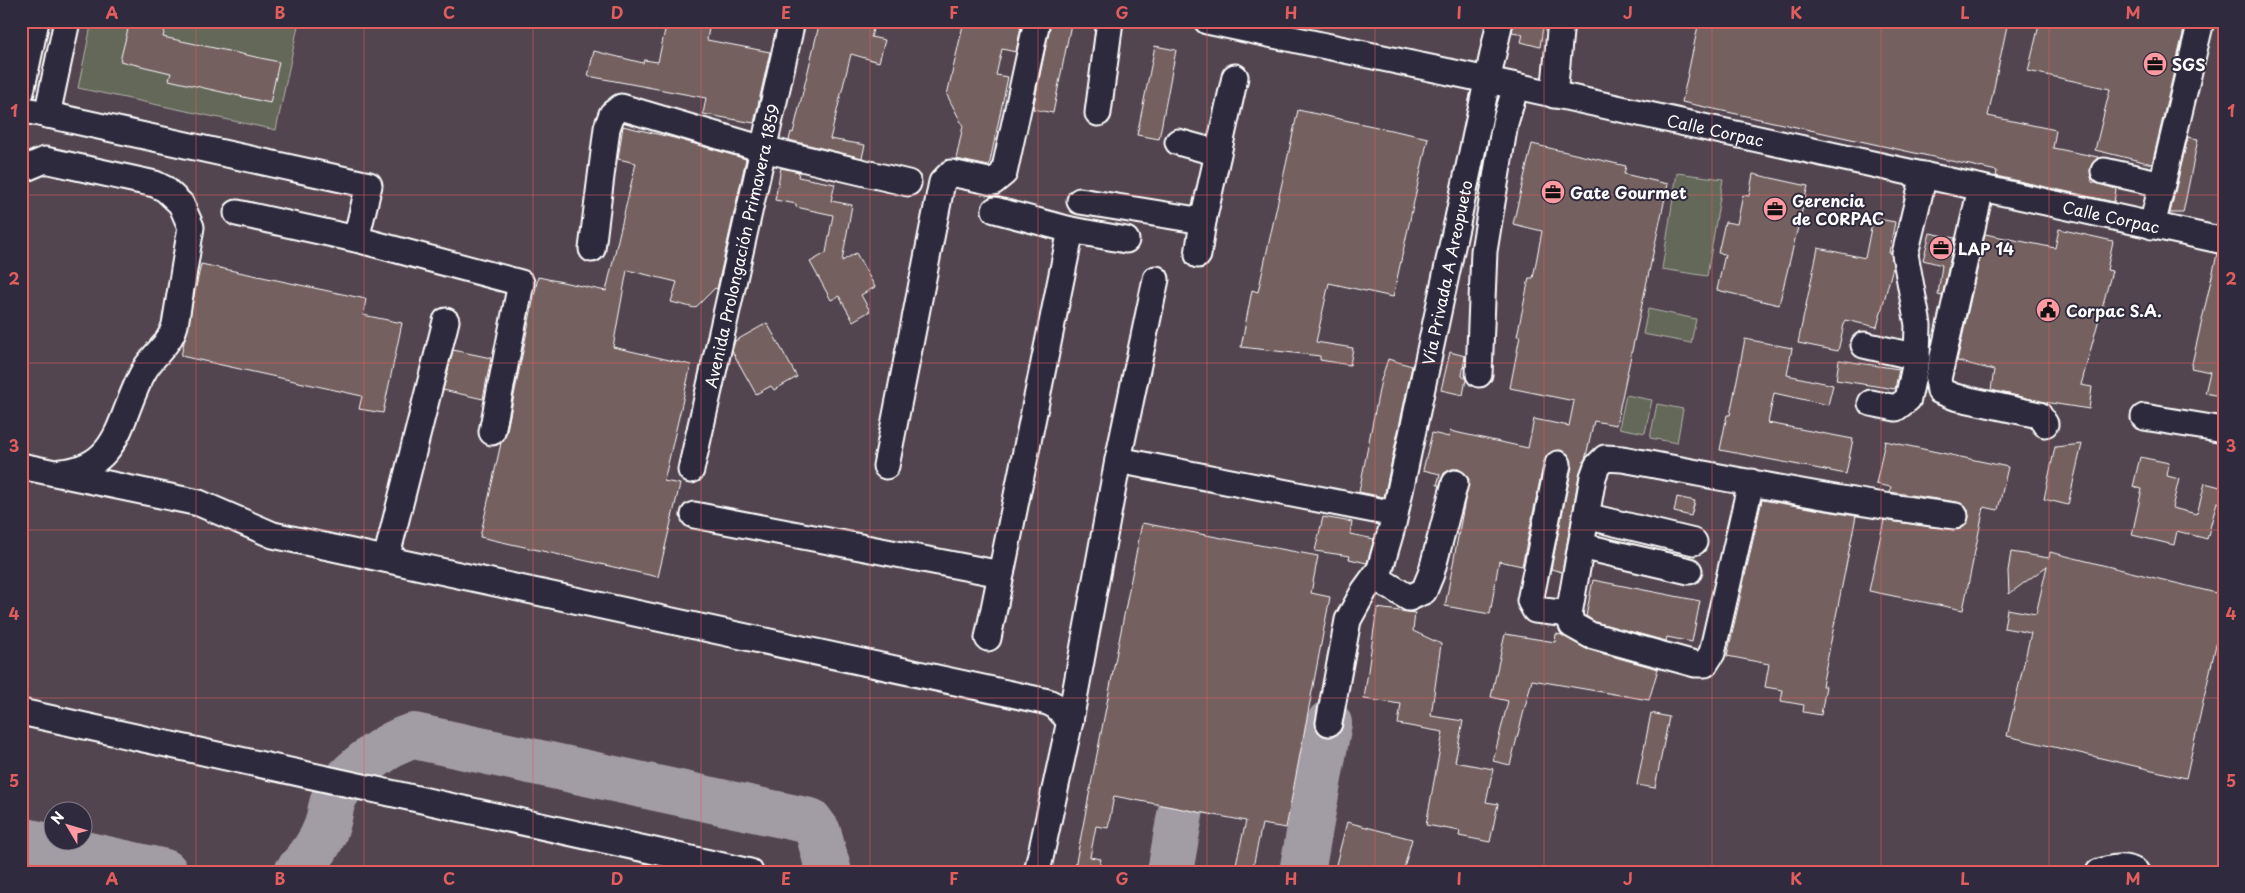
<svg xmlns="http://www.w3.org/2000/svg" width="2245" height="893" font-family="'Playpen Sans',sans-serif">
  <rect width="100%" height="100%" fill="#443a48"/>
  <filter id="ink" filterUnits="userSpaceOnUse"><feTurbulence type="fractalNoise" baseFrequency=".02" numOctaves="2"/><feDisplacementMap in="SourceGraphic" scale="10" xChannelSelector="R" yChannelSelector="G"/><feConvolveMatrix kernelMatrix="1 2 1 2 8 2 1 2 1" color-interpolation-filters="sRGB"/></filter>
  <g filter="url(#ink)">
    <path fill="#52454f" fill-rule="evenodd" d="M21 21H2224V872H21ZM52 810H82V840H52Z"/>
    <g fill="#646759" stroke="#b2b3ac">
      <polygon points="92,21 299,21 276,130 78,88"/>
      <polygon points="1677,173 1723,179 1707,276 1662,269"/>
      <polygon points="1648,309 1696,319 1691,343 1643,334"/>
      <polygon points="1626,395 1652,400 1645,433 1619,428"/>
      <polygon points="1657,404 1683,409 1677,443 1650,438"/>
    </g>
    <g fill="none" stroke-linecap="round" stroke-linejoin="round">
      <g stroke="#a29ca4" stroke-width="46">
        <polyline points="21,840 165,872"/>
        <path d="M297 872C309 859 320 845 326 828 330 818 330 807 334 798 344 775 390 741 414 736L810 821 818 832 829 872"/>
        <polyline points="1170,872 1181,809"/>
        <polyline points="1302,872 1329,723"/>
      </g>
    </g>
    <g fill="#746060" stroke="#fff">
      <polygon points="130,21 145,21 166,26 163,37 279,62 270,103 169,80 171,73 120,61"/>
      <polygon points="667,21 709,28 707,40 770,52 754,123 703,114 706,98 588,76 594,51 643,63 644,60 658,62"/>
      <polygon points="820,21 875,21 871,37 885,40 879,62 851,54 830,139 865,145 862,158 789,140 791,132 793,133"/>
      <polygon points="964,21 1022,21 1016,52 1002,49 996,75 1008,77 989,166 956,159 963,126 947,95"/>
      <polygon points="1051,21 1071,24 1053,113 1033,109"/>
      <polygon points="1514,21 1544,21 1540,47 1521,42 1523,34 1512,32"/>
      <polygon points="1699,21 2008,21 1988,116 2056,130 2053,148 2098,157 2090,168 2092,182 2116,189 2114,202 1996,176 1997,171 1682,102"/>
      <polygon points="2040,21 2186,21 2152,164 2095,150 2110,89 2028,71"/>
      <polygon points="1155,46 1176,50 1159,139 1137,135"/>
      <polygon points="1298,110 1428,138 1393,297 1329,283 1316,342 1353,348 1350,365 1320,360 1320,356 1241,347 1252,290 1258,292"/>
      <polygon points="623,126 674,138 746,159 717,289 715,288 695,308 671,302 677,282 627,270 613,347 691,365 664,481 680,484 658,577 480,537 501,443 506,435 538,277 606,291 636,163 618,159"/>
      <polygon points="2188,137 2198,139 2183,213 2170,213"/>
      <polygon points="1532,144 1626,166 1624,174 1668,184 1616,425 1594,421 1586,456 1579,475 1562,572 1551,569 1572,466 1568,454 1560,450 1548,454 1544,461 1522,566 1499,561 1490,614 1445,606 1469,479 1459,469 1452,469 1444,473 1440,485 1437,485 1440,474 1423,470 1432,433 1449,437 1450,431 1528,448 1534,419 1569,426 1574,401 1510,388 1520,336 1517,336 1529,278 1533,278 1542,231 1513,224"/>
      <polygon points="781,168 799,172 798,177 835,184 831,201 852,205 842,261 856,253 875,287 861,295 870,311 853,321 839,296 831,300 810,262 826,253 833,215 796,207 796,204 775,200"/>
      <polygon points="1753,174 1808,186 1779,305 1717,290 1725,254 1718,253 1725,222 1737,224 1743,195 1749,196"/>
      <polygon points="1873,218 1895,222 1889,253 1891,253 1893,267 1877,327 1845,320 1838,351 1798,343 1818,248 1865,258"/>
      <polygon points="2059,229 2113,241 2107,270 2112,271 2081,385 2092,387 2089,409 2044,402 1991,390 1994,370 1957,361 1985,234 2055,248"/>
      <polygon points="1930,233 1955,238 1942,296 1938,295 1942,265 1923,260"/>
      <polygon points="2217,254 2224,255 2224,397 2205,393 2210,372 2191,368"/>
      <polygon points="201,264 366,299 363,315 402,323 383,413 359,409 362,396 181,356"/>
      <polygon points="767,323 797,377 774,390 771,386 756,394 732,351 735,341"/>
      <polygon points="1745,339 1792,348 1787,375 1833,385 1828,405 1774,393 1768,423 1853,439 1846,474 1720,450 1727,415 1730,415"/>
      <polygon points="453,350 491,358 483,399 443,390"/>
      <polygon points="1450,352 1465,356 1462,376 1466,379 1463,395 1441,390"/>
      <polygon points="1388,359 1412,366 1384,497 1359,492 1381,380"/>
      <polygon points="1839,360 1899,369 1895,389 1836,380"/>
      <polygon points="1885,441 2008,467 1998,510 1984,507 1963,610 1869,591 1884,520 1954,530 1966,525 1969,517 1968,510 1957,502 1890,492 1891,487 1876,484"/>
      <polygon points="2082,444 2068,505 2044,499 2055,447"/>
      <polygon points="2140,457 2169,463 2167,476 2179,479 2172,508 2197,514 2205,483 2224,488 2224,504 2217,502 2207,539 2177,531 2174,545 2132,535 2142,489 2133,487"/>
      <polygon points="1677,497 1695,501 1691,516 1674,512"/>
      <polygon points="1762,500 1856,516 1822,686 1826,686 1821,715 1803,712 1804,705 1781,701 1783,690 1765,687 1769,664 1727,656"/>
      <polygon points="1323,517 1352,522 1350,534 1374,539 1367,563 1349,559 1350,556 1315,551"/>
      <polygon points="1142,523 1318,556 1311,593 1330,597 1286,828 1262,824 1252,872 1234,872 1246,821 1114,796 1108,828 1096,826 1090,857 1101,859 1098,872 1074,872"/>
      <polygon points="2011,552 2049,558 2050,552 2224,595 2224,609 2186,778 2007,736 2031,633 2004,628 2007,609 2036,614 2047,566 2009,594 2008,571"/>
      <polygon points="1593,580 1700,601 1692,642 1667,637 1666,641 1595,622 1586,616"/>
      <polygon points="1377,608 1415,613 1413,631 1441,644 1431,716 1463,721 1455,762 1493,769 1486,802 1498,804 1490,842 1459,836 1460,831 1426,825 1443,732 1398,724 1401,704 1364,699"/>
      <polygon points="1505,634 1555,642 1556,634 1562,635 1586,649 1658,669 1649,700 1532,680 1510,765 1493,761 1508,701 1491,697"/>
      <polygon points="1651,713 1669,717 1655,788 1637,785"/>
      <polygon points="1347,822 1412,839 1403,872 1334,872"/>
    </g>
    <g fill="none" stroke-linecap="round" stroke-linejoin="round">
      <g stroke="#fff" stroke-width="29">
        <g id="minor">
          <path id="s1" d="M1207 21 1516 86 2224 241"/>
          <polyline points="21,92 36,21"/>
          <polyline points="1554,95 1561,21"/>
          <polyline points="21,109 369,185 356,239"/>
          <polyline points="1098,113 1110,21"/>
          <polyline points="47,115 67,21"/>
          <polyline points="1178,142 1218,153"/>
          <path d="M21 170 45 160 155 184 165 189 181 204 191 227 175 325C170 344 155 353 145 369 119 412 123 467 61 472"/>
          <polyline points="2104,171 2162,184"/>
          <polyline points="1981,188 1938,379 1940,391 1955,397 2039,415 2045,424"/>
          <polyline points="1080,201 1203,221 1235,77"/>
          <polyline points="237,213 356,239 521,283 492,432"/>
          <polyline points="2152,226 2201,21"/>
          <polyline points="1071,230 1126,240"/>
          <polyline points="592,249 607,128 612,114 621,107 763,149 908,183"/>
          <polyline points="1198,255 1203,221"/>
          <polyline points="1864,345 1917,357"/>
          <polyline points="1479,374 1484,251 1505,123 1516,86"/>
          <polyline points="1871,403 1896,408 1908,399 1917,357 1918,325 1905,254 1924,175"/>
          <polyline points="2144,417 2224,430"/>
          <polyline points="1118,460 1395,514"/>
          <polyline points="1558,464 1530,601 1535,610 1569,614"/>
          <polyline points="21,466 199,503 273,535 1048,702 1056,706 1070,721"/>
          <polyline points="886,466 942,182 951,173 993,182 1004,173 1037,21"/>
          <path id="s2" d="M691 470 792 21"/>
          <path d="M1751 482 1712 653 1705 664H1695L1590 635 1572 625 1569 614 1593 477 1597 466 1605 458 1622 459C1733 479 1843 502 1955 516"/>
          <polyline points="694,515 1001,574"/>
          <polyline points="1586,516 1694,542"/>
          <polyline points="1581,546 1689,571"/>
          <polyline points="386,559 446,321"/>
          <polyline points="1375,577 1409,598 1424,591 1431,574 1455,483"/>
          <polyline points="988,638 1071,230 995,210"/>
          <polyline points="21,712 750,872"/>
          <path id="s3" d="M1329 723 1348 620 1364 591 1380 569 1393 524 1500 21"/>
          <polyline points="1037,872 1070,721 1118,460 1156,279"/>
          <path d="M2099 872C2111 868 2124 865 2136 872"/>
        </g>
      </g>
      <use href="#minor" stroke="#2f2a3d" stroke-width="25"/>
    </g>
  </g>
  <path fill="none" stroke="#e05e5e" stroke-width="1" stroke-opacity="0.55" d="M196 21V872M364 21V872M533 21V872M701 21V872M870 21V872M1038 21V872M1207 21V872M1375 21V872M1544 21V872M1712 21V872M1881 21V872M2049 21V872M21 195H2224M21 363H2224M21 530H2224M21 698H2224"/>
  <defs>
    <g id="office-disc" transform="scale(1.25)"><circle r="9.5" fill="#ff9aa2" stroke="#2f2a3d"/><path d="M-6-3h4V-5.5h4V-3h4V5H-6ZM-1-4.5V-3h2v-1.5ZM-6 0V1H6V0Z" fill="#111"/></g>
    <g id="civic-disc" transform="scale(1.25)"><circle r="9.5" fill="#ff9aa2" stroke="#2f2a3d"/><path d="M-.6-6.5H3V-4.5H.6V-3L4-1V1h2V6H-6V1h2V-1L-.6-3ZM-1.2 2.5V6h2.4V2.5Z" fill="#111"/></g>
  </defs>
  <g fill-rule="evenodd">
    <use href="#office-disc" x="2155" y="64"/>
    <use href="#office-disc" x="1553" y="192"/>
    <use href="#office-disc" x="1775" y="209"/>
    <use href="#office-disc" x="1941" y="248"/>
    <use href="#civic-disc" x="2048" y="310"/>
  </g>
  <g text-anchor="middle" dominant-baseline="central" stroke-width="4" stroke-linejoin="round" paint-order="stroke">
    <g font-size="16" font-weight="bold" fill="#fff" stroke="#2f2a3d" text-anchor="start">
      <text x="2172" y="64">SGS</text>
      <text x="1570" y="192">Gate Gourmet</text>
      <text x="1792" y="200">Gerencia<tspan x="1792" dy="18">de CORPAC</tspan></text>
      <text x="1958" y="248">LAP 14</text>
      <text x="2066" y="310">Corpac S.A.</text>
    </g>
    <g font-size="16" fill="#fff" stroke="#2f2a3d">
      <text stroke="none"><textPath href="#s1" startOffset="520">Calle Corpac</textPath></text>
      <text stroke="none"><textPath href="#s1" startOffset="925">Calle Corpac</textPath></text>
      <text stroke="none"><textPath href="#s2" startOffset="230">Avenida Prolongación Primavera 1859</textPath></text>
      <text stroke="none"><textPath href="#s3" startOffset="469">Vía Privada A Areopueto</textPath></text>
    </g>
  </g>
  <rect width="2245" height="893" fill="none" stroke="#2f2a3d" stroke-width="55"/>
  <g transform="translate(68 826) rotate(308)"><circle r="24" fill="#2f2a3d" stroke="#827f8b"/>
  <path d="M0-4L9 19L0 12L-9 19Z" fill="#ff9aa2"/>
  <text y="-8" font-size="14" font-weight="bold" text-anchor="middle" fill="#ffffff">N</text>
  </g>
  <rect x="28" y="28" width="2190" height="838" fill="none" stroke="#e05e5e" stroke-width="2"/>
  <g font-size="16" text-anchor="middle" font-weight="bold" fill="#e05e5e">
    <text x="112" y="19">A</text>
    <text x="280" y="19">B</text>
    <text x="449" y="19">C</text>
    <text x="617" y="19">D</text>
    <text x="786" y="19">E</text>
    <text x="954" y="19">F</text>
    <text x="1122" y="19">G</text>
    <text x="1291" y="19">H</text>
    <text x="1459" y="19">I</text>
    <text x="1628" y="19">J</text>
    <text x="1796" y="19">K</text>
    <text x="1965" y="19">L</text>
    <text x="2133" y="19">M</text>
    <text x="14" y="117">1</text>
    <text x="2231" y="117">1</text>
    <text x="14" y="285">2</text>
    <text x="2231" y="285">2</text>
    <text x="14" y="452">3</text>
    <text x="2231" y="452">3</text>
    <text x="14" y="620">4</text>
    <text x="2231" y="620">4</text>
    <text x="14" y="787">5</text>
    <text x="2231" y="787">5</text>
    <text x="112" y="885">A</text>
    <text x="280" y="885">B</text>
    <text x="449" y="885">C</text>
    <text x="617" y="885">D</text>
    <text x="786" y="885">E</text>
    <text x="954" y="885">F</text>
    <text x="1122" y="885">G</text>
    <text x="1291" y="885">H</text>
    <text x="1459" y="885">I</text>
    <text x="1628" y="885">J</text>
    <text x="1796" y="885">K</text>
    <text x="1965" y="885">L</text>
    <text x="2133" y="885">M</text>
  </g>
</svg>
